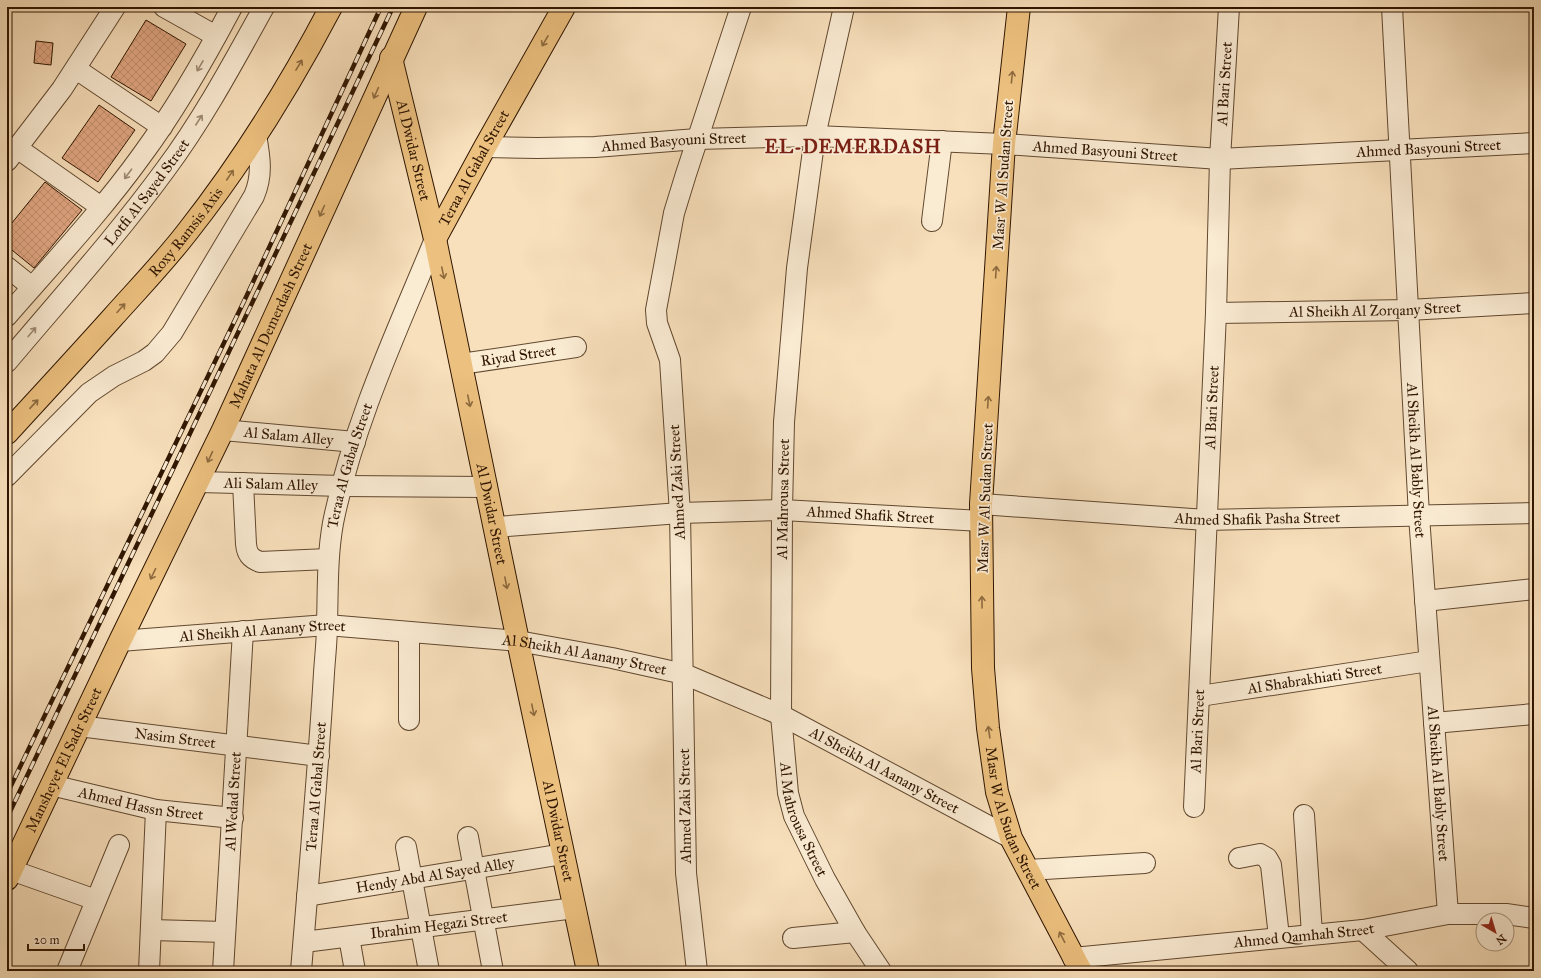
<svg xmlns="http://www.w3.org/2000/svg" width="1541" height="978" font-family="'IM FELL Great Primer',serif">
  <defs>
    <pattern id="building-cross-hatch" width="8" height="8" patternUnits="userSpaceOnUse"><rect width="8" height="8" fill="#e1a783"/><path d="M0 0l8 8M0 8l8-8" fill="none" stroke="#c18f6f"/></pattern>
  </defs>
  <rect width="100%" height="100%" fill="#f8e0bc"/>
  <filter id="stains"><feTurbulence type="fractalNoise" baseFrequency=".005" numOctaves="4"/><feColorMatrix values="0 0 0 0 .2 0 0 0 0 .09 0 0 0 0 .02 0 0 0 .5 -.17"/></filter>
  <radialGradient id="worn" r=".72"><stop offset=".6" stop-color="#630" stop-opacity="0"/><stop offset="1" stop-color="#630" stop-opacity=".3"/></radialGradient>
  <g fill="url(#building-cross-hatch)" stroke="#2f1500">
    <polygon points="146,20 186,44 151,101 111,77"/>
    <polygon points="36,41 53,43 51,65 34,63"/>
    <polygon points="99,105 135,130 98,182 62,158"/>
    <polygon points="45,182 82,210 34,268 7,246 7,229"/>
  </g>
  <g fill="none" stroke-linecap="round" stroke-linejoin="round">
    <g stroke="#61482f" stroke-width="22">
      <g id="minor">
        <polyline points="164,7 216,36"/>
        <path id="s1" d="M844 7 815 136 797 268 784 422 782 510 781 715 788 793 794 816 825 879 855 932 881 971"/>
        <path id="s2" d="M1392 7 1419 516 1448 914"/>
        <polyline points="76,69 162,127"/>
        <path id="s3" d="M485 147 537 148 595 147 697 139 815 136 1004 144 1220 159 1534 143"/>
        <polyline points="17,148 101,207"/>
        <polyline points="7,161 62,89 115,7"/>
        <polyline points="932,221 942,141"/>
        <polyline points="7,267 32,287"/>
        <path id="s4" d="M1216 313 1408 310 1534 303"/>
        <path d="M7 316C53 263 101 212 142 155 176 109 205 58 232 7"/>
        <path id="s5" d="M7 362C60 299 116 237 165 170 203 119 233 63 264 7"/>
        <path id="s6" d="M461 364 576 347"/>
        <path id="s7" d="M223 430 355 442"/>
        <path d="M7 476 89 393 114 376 144 361 155 353 172 333 254 196C263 175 260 157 256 135"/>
        <path id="s8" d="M199 482 342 486 487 487"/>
        <path d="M243 483 246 544C247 554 250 558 260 562L328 559"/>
        <path id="s9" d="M981 504 1206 520 1534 513"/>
        <path id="s10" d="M496 527 680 513 782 510 982 521"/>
        <polyline points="1425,601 1534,589"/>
        <polyline points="409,632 409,720"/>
        <path id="s11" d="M120 641 327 625 518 641 612 658 684 674 781 715 1011 838"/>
        <path id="s12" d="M1200 696 1429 661"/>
        <polyline points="1434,723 1534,714"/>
        <path id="s13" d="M79 726 319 756"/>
        <path id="s14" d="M51 785 156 810 233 818"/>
        <path id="s15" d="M1194 807 1216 313 1220 159 1229 7"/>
        <polyline points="1304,815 1312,934"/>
        <polyline points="468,837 493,971"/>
        <polyline points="406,847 429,971"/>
        <polyline points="1239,858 1260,854 1267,858 1271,865 1279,937"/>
        <polyline points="11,870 96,900"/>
        <polyline points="1028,870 1145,863"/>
        <path id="s16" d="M307 896 563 854"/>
        <polyline points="151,930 225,932"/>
        <polyline points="1363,930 1408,971"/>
        <polyline points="349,937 355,971"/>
        <polyline points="793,938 855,932"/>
        <path id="s17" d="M304 942 575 908"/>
        <path id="s18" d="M1073 958 1363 930 1448 914H1506L1534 918"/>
        <polyline points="67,971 119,845"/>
        <polyline points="149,971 156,810"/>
        <path id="s19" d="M223 971 243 631"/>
        <path id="s20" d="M301 971C309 872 318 773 324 673 325 657 327 641 327 624 328 590 327 557 333 523 353 424 397 331 435 239"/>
        <polyline points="697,971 686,873 680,513 670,360 657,323 656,310 674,213 686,174 741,7"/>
      </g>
    </g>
    <g stroke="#2f1500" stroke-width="24">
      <g id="major">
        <path id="s21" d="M1019 7 1004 144 981 504 983 668 988 728 997 792 1011 838 1081 971"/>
        <path id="s22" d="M391 58 435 239 518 641 588 971"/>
        <path id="s23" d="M435 239 485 147 564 7"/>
        <path id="s24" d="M7 433C43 394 78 356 113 317 138 289 165 261 188 231 243 161 290 85 331 7"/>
        <path id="s25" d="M7 879 120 641 223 430 416 7"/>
      </g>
    </g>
    <use href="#minor" stroke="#faebd3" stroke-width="20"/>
    <use href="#major" stroke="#ecc07e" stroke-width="22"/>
    <g stroke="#2f1500" stroke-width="4.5">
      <g id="rail">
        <polyline points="7,794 247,295 381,7"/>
        <polyline points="7,818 393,7"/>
      </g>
    </g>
    <use href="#rail" stroke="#faebd3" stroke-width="3" stroke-dasharray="9" stroke-linecap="butt"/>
  </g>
  <defs><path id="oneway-shaft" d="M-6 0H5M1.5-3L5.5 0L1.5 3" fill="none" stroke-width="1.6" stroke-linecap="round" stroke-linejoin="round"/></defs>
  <g stroke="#8e6a3f">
    <use href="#oneway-shaft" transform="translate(545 41) rotate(120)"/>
    <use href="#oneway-shaft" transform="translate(299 65) rotate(-59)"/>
    <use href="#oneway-shaft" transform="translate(1012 77) rotate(-84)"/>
    <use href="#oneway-shaft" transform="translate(376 93) rotate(114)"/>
    <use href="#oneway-shaft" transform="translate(230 175) rotate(-56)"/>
    <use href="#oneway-shaft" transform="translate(322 211) rotate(114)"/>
    <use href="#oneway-shaft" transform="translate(996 272) rotate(-86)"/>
    <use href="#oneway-shaft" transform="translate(443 273) rotate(78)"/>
    <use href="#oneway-shaft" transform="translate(121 308) rotate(-48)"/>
    <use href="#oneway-shaft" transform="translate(469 401) rotate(78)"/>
    <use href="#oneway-shaft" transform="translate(988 402) rotate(-86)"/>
    <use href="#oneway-shaft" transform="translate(34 404) rotate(-47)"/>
    <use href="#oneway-shaft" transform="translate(210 457) rotate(115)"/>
    <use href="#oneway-shaft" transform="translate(153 574) rotate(116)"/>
    <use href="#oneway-shaft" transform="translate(506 583) rotate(79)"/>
    <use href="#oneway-shaft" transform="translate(982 602) rotate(-91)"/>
    <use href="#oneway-shaft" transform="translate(533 710) rotate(78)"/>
    <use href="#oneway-shaft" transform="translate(989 732) rotate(-98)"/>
    <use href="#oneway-shaft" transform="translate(1062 937) rotate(-117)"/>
  </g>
  <g stroke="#9f8b74">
    <use href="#oneway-shaft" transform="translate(200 66) rotate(120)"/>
    <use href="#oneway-shaft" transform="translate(199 120) rotate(-57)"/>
    <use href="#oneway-shaft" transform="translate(128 174) rotate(127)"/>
    <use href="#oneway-shaft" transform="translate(32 332) rotate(-50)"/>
  </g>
  <g text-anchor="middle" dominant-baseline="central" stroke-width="3.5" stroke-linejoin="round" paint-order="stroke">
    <g font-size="15" fill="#2f1500" stroke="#faebd3">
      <text stroke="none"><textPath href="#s15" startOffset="724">Al Bari Street</textPath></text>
      <text stroke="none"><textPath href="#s3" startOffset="189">Ahmed Basyouni Street</textPath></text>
      <text stroke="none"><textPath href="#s3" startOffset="945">Ahmed Basyouni Street</textPath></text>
      <text stroke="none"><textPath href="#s22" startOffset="95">Al Dwidar Street</textPath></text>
      <text stroke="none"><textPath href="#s3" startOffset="621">Ahmed Basyouni Street</textPath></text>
      <text stroke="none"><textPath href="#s23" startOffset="81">Teraa Al Gabal Street</textPath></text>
      <text transform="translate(1003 175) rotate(-86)">Masr W Al Sudan Street</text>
      <text stroke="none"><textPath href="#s5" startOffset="220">Lotfi Al Sayed Street</textPath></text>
      <text stroke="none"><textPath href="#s24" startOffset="269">Roxy Ramsis Axis</textPath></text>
      <text stroke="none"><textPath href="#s4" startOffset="159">Al Sheikh Al Zorqany Street</textPath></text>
      <text stroke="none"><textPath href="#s25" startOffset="613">Mahata Al Demerdash Street</textPath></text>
      <text stroke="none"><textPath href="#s6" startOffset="58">Riyad Street</textPath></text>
      <text stroke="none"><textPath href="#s15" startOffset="400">Al Bari Street</textPath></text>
      <text stroke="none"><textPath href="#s7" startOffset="66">Al Salam Alley</textPath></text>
      <text stroke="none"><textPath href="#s2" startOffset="454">Al Sheikh Al Bably Street</textPath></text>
      <text stroke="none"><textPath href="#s20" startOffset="509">Teraa Al Gabal Street</textPath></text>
      <text transform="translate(677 482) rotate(-93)">Ahmed Zaki Street</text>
      <text stroke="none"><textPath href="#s8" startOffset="72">Ali Salam Alley</textPath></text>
      <text transform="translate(985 498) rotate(-88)">Masr W Al Sudan Street</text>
      <text transform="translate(783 499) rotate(-89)">Al Mahrousa Street</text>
      <text stroke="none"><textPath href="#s22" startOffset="467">Al Dwidar Street</textPath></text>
      <text stroke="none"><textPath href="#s10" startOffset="375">Ahmed Shafik Street</textPath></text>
      <text stroke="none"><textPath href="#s9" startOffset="277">Ahmed Shafik Pasha Street</textPath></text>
      <text stroke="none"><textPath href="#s11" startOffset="143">Al Sheikh Al Aanany Street</textPath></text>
      <text stroke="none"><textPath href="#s11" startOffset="467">Al Sheikh Al Aanany Street</textPath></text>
      <text stroke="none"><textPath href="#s12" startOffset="116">Al Shabrakhiati Street</textPath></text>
      <text stroke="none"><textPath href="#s15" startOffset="76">Al Bari Street</textPath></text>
      <text stroke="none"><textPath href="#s13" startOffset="97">Nasim Street</textPath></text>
      <text stroke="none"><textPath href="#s25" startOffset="132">Mansheyet El Sadr Street</textPath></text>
      <text stroke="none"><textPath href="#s11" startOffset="791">Al Sheikh Al Aanany Street</textPath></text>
      <text stroke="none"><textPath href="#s2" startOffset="778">Al Sheikh Al Bably Street</textPath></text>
      <text stroke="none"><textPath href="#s20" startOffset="185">Teraa Al Gabal Street</textPath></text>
      <text stroke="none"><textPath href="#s19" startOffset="170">Al Wedad Street</textPath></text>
      <text stroke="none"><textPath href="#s14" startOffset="92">Ahmed Hassn Street</textPath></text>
      <text transform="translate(685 806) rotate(-91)">Ahmed Zaki Street</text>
      <text stroke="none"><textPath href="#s21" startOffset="817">Masr W Al Sudan Street</textPath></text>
      <text stroke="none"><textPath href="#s1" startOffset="821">Al Mahrousa Street</textPath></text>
      <text stroke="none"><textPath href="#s22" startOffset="791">Al Dwidar Street</textPath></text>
      <text stroke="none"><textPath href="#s16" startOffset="130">Hendy Abd Al Sayed Alley</textPath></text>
      <text stroke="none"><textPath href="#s17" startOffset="136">Ibrahim Hegazi Street</textPath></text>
      <text stroke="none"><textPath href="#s18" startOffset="232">Ahmed Qamhah Street</textPath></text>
    </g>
    <g font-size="19" font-weight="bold" letter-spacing="1" fill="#7a1f14" stroke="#faebd3">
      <text x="853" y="146">EL-DEMERDASH</text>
    </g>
  </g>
  <rect width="1541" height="978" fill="none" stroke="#f8e0bc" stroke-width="24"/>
  <rect x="8" y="8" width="1525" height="962" fill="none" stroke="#2f1500" stroke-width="2"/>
  <rect x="12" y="12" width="1517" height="954" fill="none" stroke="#2f1500"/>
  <g transform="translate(1495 932) rotate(142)"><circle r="19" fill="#faebd3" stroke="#a9957f"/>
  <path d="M0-3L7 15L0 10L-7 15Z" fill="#8f2418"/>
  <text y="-6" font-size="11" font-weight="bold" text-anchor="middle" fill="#2f1500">N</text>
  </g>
  <path d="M28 944v6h56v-6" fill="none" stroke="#2f1500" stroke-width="2"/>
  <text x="34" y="944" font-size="12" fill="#2f1500" stroke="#faebd3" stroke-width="3" paint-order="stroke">20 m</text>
  <rect width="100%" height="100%" filter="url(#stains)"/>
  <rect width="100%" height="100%" fill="url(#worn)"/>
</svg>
